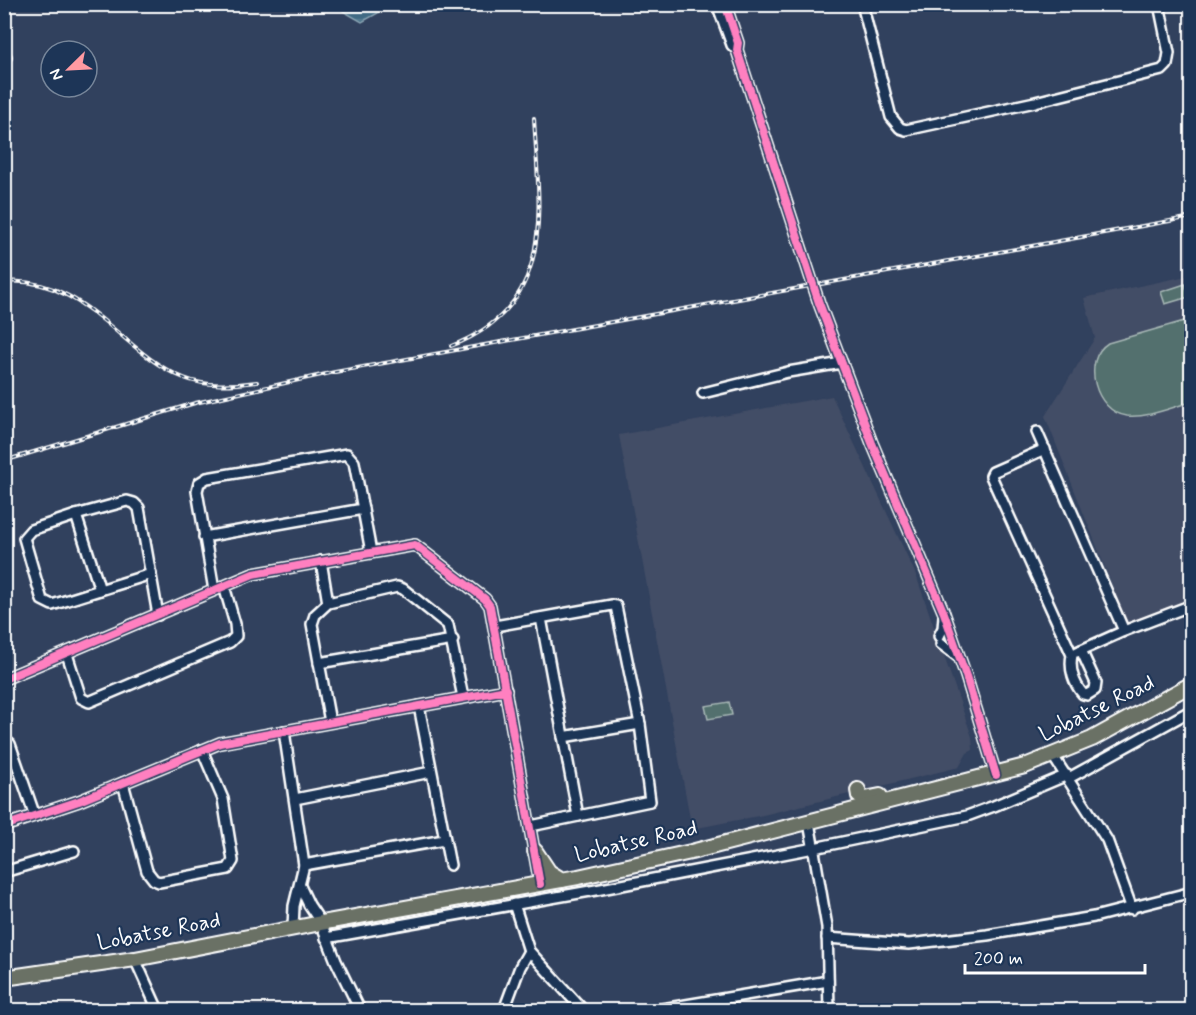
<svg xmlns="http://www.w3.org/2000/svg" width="1196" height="1015" font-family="Mynerve,sans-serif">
  <defs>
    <pattern id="water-rules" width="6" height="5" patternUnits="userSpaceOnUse" patternTransform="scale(1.5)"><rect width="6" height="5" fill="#3f6a84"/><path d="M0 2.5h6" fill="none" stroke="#5c8096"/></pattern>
  </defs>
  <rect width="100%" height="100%" fill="#31415e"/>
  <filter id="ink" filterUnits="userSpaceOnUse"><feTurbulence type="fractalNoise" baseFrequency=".0167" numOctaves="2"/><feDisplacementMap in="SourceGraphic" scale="12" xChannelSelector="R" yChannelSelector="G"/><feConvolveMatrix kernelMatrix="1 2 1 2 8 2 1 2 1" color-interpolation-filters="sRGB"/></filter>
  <g filter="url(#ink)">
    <g fill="#434d66">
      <polygon points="1191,275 1191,599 1128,625 1045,416 1095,338 1084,298"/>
      <polygon points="832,396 916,575 972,737 973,750 967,753 959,767 763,815 692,829 619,435"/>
    </g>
    <g fill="#52706e" stroke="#a8b8b6" stroke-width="1.5">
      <polygon points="1185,284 1189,297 1165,304 1161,292"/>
      <path d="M1191 319V402C1172 407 1148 418 1127 416 1095 412 1081 360 1108 343Z"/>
      <polygon points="729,702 732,715 708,719 705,706"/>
    </g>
    <polygon fill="url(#water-rules)" stroke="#8ca6b5" stroke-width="1.5" points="341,5 341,4 386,5 382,7 378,13 362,22 343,11"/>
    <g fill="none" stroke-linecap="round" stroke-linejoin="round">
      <g stroke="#fff" stroke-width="14">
        <g id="minor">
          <polyline points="717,4 732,45 737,50"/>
          <polyline points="725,4 738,43 737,50 819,303 872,443 944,613 966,676 996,775"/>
          <polyline points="862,4 891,117 900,128 906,130 1035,102 1162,70 1167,65 1169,53 1159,4"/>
          <polyline points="4,55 6,57 4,58"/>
          <polyline points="703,393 788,372 842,363"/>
          <polyline points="1037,432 1124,631"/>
          <path d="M1045 449 993 472 991 476 1072 655C1069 669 1074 684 1083 694L1087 695 1095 690 1096 683 1081 650"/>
          <polyline points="76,515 100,590"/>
          <polyline points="204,537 363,509"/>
          <polyline points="321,561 328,603"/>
          <polyline points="151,574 52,605 42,600 24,538 31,530 76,515 127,501 134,503 139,508 158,615"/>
          <polyline points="214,590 197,491 199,483 207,478 347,454 354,462 371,552"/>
          <polyline points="541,618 578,816"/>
          <polyline points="495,626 612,605 616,606 640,724 650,801 531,826"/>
          <polyline points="939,636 943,628 944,616"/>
          <polyline points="941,644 957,656"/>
          <polyline points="1077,652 1124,631 1192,605"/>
          <polyline points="67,654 81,698 89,702 230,642 236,636 235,624 224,586"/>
          <polyline points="319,663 453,640"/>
          <polyline points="4,679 253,574 415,545 485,599 490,606 540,884"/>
          <polyline points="419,706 450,865"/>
          <polyline points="330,722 312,624 315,615 328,603 397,587 403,589 448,625 463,697"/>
          <polyline points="284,731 304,865 294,906 293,928"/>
          <polyline points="563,737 640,724"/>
          <polyline points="4,740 10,744 35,816"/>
          <polyline points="1053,756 1107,840 1132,909"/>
          <polyline points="1069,778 1192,710"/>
          <polyline points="123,783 147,871 154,880 159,882 228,869 233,861 223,799 202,750"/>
          <polyline points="295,799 431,772"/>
          <polyline points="809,822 827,927 829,1010"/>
          <polyline points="4,826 79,801 220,743 506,690"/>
          <polyline points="304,865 444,840"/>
          <polyline points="4,872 74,851"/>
          <polyline points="300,886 309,905 321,923 336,961 360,1010"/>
          <polyline points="514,904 529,951 583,1010"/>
          <polyline points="326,938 596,890 814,848 967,816 994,806 1067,775"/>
          <polyline points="827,938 909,944 987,935 1094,917 1192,892"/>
          <polyline points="135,959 158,1010"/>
          <polyline points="504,1010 520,967 529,951"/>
          <polyline points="656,1010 828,981"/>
        </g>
      </g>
      <g stroke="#fff" stroke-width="18">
        <g id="highway">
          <polyline points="858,790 859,796 865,799 880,796"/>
          <polyline points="535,851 549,872 562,880"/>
          <polyline points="4,978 135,959 321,923 578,877 691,852 1025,766 1092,739 1192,684"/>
        </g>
      </g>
      <use href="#minor" stroke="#1d3557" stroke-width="9"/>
      <use href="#highway" stroke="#6b7165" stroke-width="14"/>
      <g stroke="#fff" stroke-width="4">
        <g id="rail">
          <path d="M4 282C84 275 120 352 184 378 206 387 233 385 257 382"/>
          <path d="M451 346C558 305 539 210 534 118"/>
          <polyline points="4,461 195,403 335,372 1192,217"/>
        </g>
      </g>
      <use href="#rail" stroke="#1d3557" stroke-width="1.5" stroke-dasharray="4.5" stroke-linecap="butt"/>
      <g stroke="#1d3557" stroke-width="11">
        <g id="cycleway">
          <polyline points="725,4 738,43 737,50 819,303 872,443 944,613 966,676 996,775"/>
          <polyline points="4,679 253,574 415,545 485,599 490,606 540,884"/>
          <polyline points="4,826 79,801 220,743 506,690"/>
        </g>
      </g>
      <use href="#cycleway" stroke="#ff80c0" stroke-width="8"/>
    </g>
  </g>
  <g text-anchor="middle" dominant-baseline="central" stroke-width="4.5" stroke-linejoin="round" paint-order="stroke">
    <g font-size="22" fill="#fff" stroke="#1d3557">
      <text transform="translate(1097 709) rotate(-26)">Lobatse Road</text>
      <text transform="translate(636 842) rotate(-13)">Lobatse Road</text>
      <text transform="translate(159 932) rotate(-11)">Lobatse Road</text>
    </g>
  </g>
  <rect width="1196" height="1015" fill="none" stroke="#1d3557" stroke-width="24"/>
  <rect x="12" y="12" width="1172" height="991" fill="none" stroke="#fff" stroke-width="2" filter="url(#ink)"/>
  <g transform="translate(69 69) rotate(246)"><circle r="28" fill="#1d3557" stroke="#77869a" stroke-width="1.5"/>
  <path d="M0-4.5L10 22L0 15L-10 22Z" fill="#ff9aa2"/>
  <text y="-9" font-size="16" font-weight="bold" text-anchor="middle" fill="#ffffff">N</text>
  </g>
  <path d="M965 964v9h180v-9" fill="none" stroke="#ffffff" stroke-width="3"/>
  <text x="974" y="964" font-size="18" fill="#ffffff" stroke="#1d3557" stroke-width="4.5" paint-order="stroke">200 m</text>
</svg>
